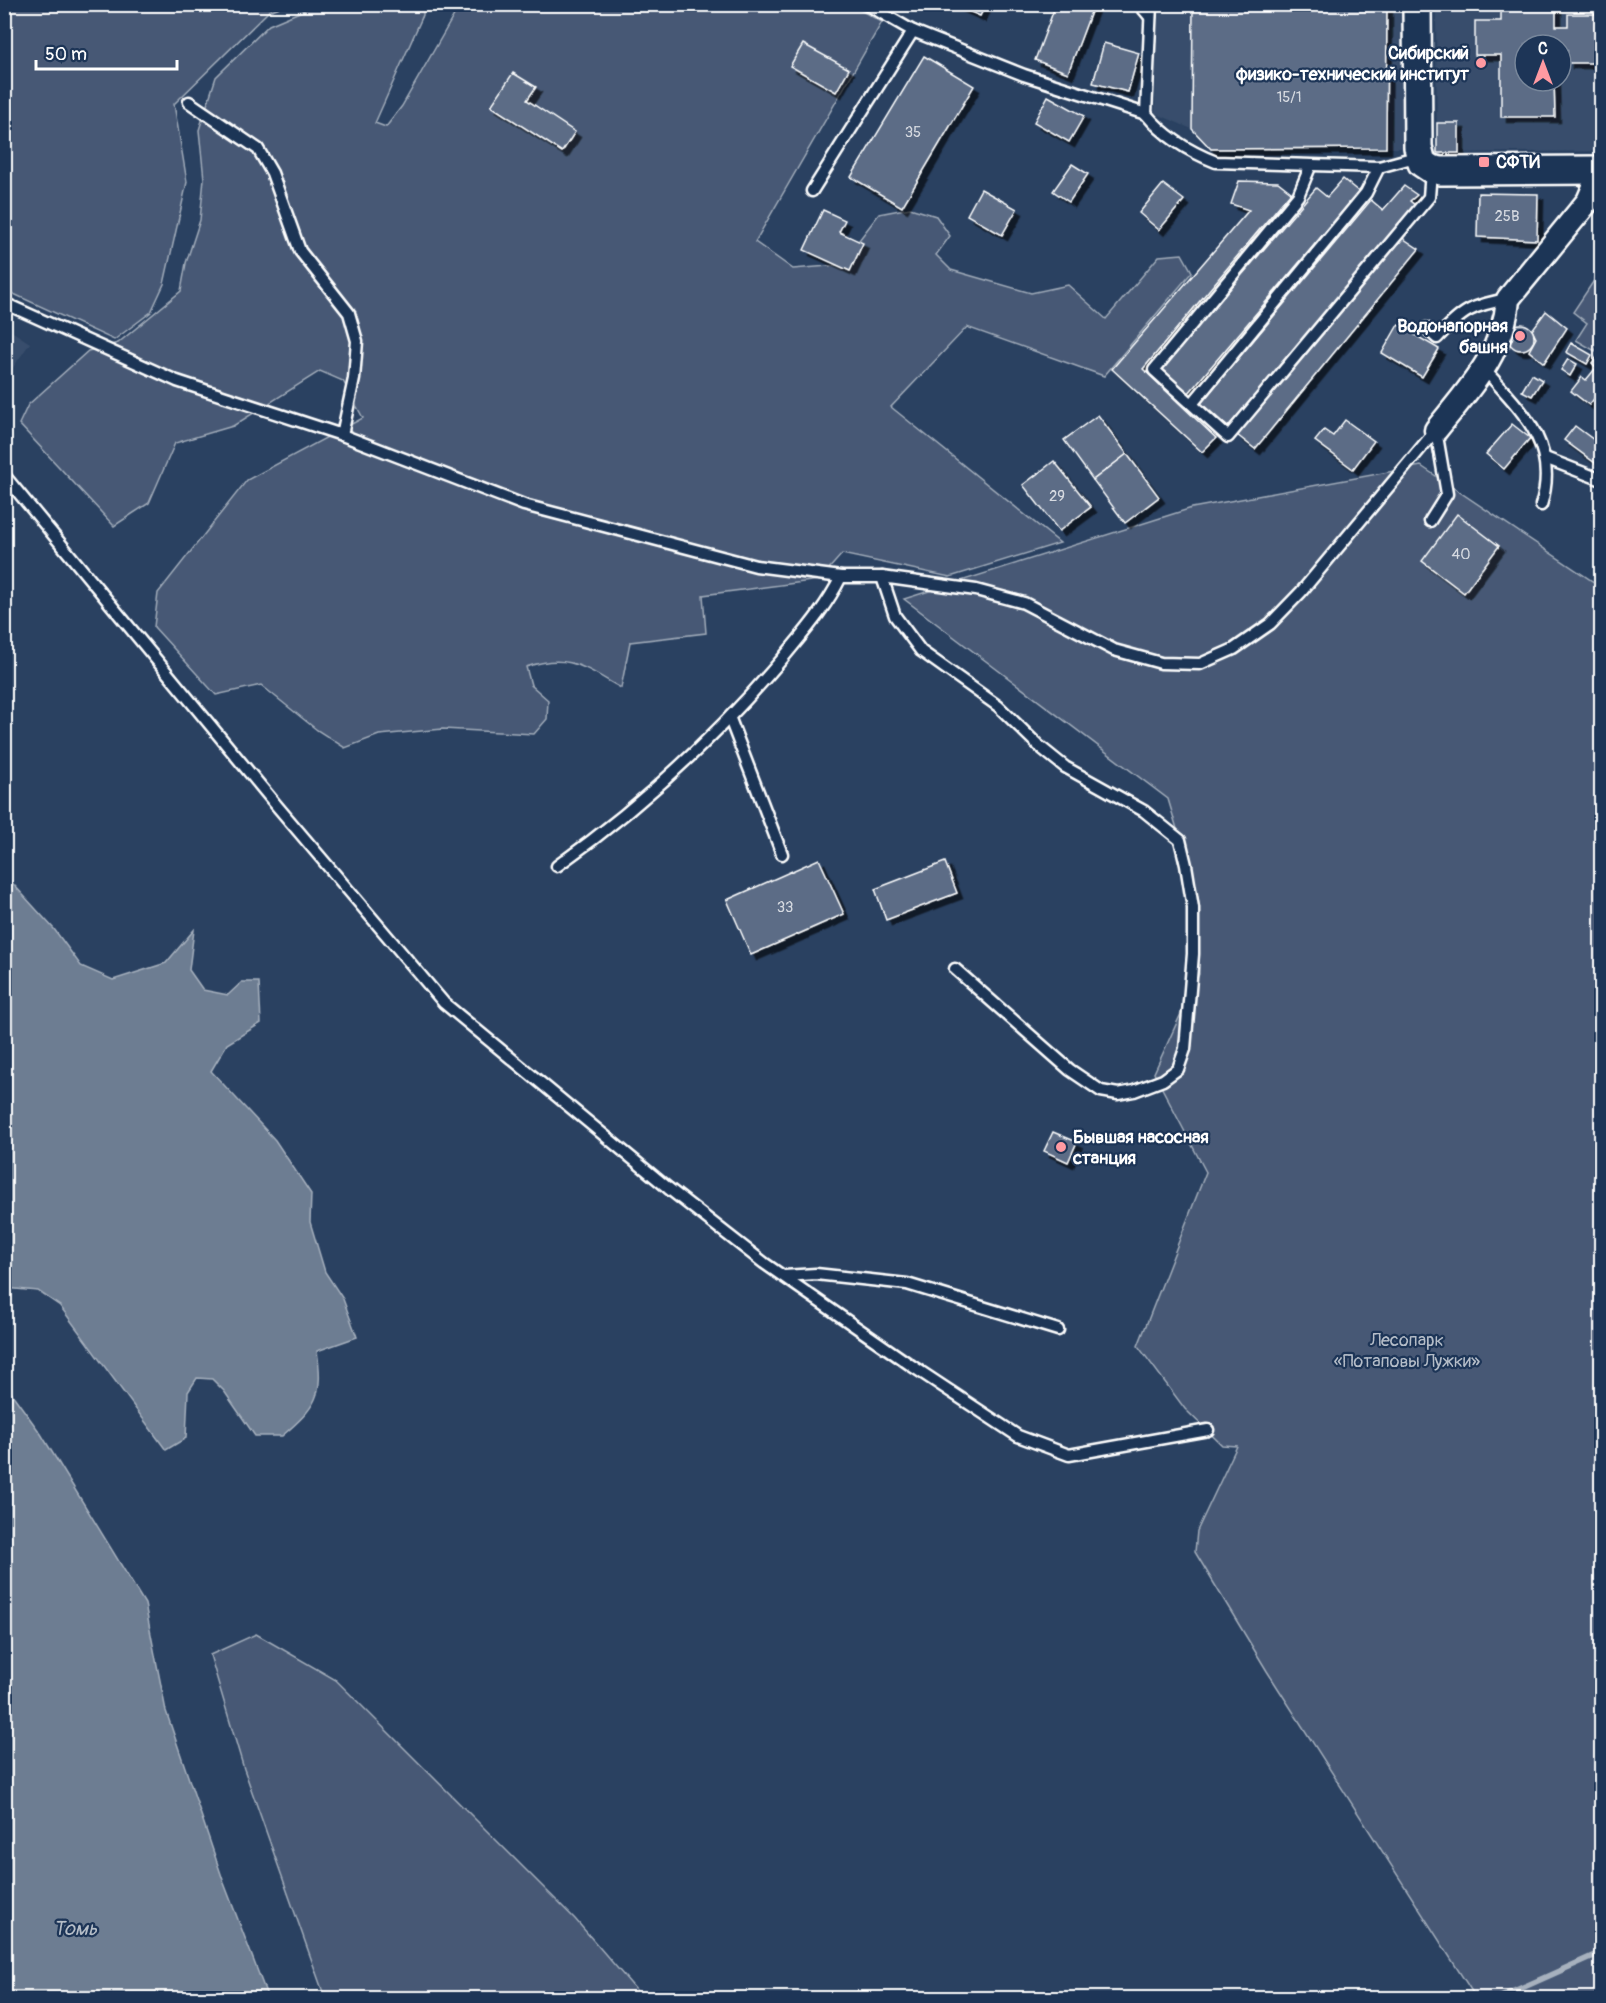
<svg xmlns="http://www.w3.org/2000/svg" width="1606" height="2003" font-family="Pangolin,sans-serif">
  <defs>
    <filter id="shadow"><feDropShadow dx="5.5" dy="5.5" stdDeviation="0" flood-color="#0009"/></filter>
  </defs>
  <rect width="100%" height="100%" fill="#2a4161"/>
  <filter id="ink" filterUnits="userSpaceOnUse"><feTurbulence type="fractalNoise" baseFrequency=".0167" numOctaves="2"/><feDisplacementMap in="SourceGraphic" scale="12" xChannelSelector="R" yChannelSelector="G"/><feConvolveMatrix kernelMatrix="1 2 1 2 8 2 1 2 1" color-interpolation-filters="sRGB"/></filter>
  <g filter="url(#ink)">
    <g fill="#394e6c" fill-rule="evenodd">
      <polygon points="1157,5 1405,5 1405,148 1211,149 1192,129 1155,113"/>
      <path d="M1436 5H1601V151L1437 153ZM1525 45H1561V81H1525Z"/>
      <polygon points="5,327 30,343 5,379"/>
    </g>
    <g fill="#465975" stroke="#a2acba" stroke-width="1.5">
      <polygon points="5,4 286,5 269,11 174,104 187,182 164,284 151,312 114,340 5,290"/>
      <path d="M316 5H423V15L375 123 386 127 402 106 457 10 465 5H851L882 22 755 242 793 269 840 265 879 214 910 208 936 216 950 236 936 255 951 270 1031 293 1068 285 1106 319 1159 256 1182 254 1192 272 1104 376 967 327 891 407 1060 543 950 577 842 554 819 580 703 595 706 633 630 642 621 688C585 668 569 652 526 667L531 685 548 700 547 719 534 734 443 729 379 735 345 748 317 730 261 685 216 695 154 627 158 593 247 480 363 418 343 381 320 371 233 426 175 443 149 503 114 526 19 424 28 405 88 351 118 343 181 291 186 263 200 220 204 179 199 130 216 77 269 25Z"/>
      <polygon points="1601,270 1601,341 1595,351 1576,340 1587,323 1573,312"/>
      <polygon points="1421,466 1601,587 1601,1998 1476,1998 1267,1671 1195,1552 1197,1531 1237,1446 1222,1445 1185,1409 1138,1346 1206,1172 1154,1073 1199,974 1196,892 1168,799 904,599 1192,508"/>
      <polygon points="256,1634 336,1680 575,1919 643,1998 325,1998 244,1769 210,1655"/>
    </g>
    <g fill="#6d7d92" stroke="#a7b1be" stroke-width="1.5">
      <path d="M4 874 54 929 81 966 113 980 166 963 194 930 189 970 203 990 228 995 242 982H259L261 1023 227 1044 211 1071 275 1140 311 1194 310 1222 325 1272 343 1299 357 1337 317 1351C324 1396 316 1407 282 1436H255L224 1391 212 1379 197 1378 188 1392 186 1438 166 1450 60 1306 38 1291 5 1288Z"/>
      <polygon points="4,1383 41,1434 145,1604 166,1711 224,1883 268,1998 5,1998"/>
    </g>
    <g fill="none" stroke-linecap="round" stroke-linejoin="round">
      <polyline stroke="#a7b1be" stroke-width="6" points="1499,1998 1602,1952"/>
    </g>
    <g fill="#5b6c86" stroke="#fff" stroke-width="1.5" filter="url(#shadow)">
      <polygon points="953,4 986,4 980,16"/>
      <polygon points="1056,4 1094,4 1068,73 1035,60"/>
      <polygon points="1193,4 1387,4 1386,148 1211,149 1192,129"/>
      <polygon points="1501,4 1556,4 1556,26 1568,26 1568,14 1602,14 1602,63 1567,63 1567,50 1561,50 1561,45 1525,45 1525,81 1554,81 1555,117 1501,117 1501,55 1475,55 1475,21 1501,21"/>
      <polygon points="1104,43 1139,53 1128,92 1093,83"/>
      <polygon points="803,44 849,69 836,92 790,66"/>
      <polygon points="924,56 974,86 902,207 851,177"/>
      <polygon points="513,73 536,87 527,100 575,132 562,152 491,106"/>
      <polygon points="1048,96 1084,116 1069,142 1034,122"/>
      <rect x="1437" y="123" width="22" height="30"/>
      <polygon points="1072,164 1088,174 1069,202 1053,191"/>
      <polygon points="1343,179 1359,192 1188,394 1161,370 1316,188 1327,197"/>
      <polygon points="1239,181 1278,182 1291,192 1143,369 1216,438 1202,452 1112,369 1249,210 1231,204"/>
      <polygon points="1163,184 1184,200 1159,230 1139,213"/>
      <polygon points="1404,186 1417,195 1410,201 1416,206 1228,427 1201,403 1371,200 1383,210"/>
      <polygon points="981,189 1017,209 1002,235 967,215"/>
      <polygon points="1478,193 1538,194 1537,240 1477,237"/>
      <polygon points="823,210 845,220 839,232 863,243 850,271 804,250"/>
      <polygon points="1401,237 1419,249 1255,449 1237,435"/>
      <polygon points="1546,311 1567,328 1544,363 1529,351 1536,338 1532,330"/>
      <circle cx="1521" cy="337" r="13"/>
      <polygon points="1398,325 1439,349 1422,377 1382,353"/>
      <polygon points="1571,343 1592,355 1587,364 1566,352"/>
      <polygon points="1602,351 1602,374 1592,363"/>
      <polygon points="1568,359 1577,364 1570,376 1561,370"/>
      <polygon points="1595,369 1602,374 1602,389 1589,405 1571,391 1582,377 1586,380"/>
      <polygon points="1532,374 1542,380 1532,396 1522,391"/>
      <polygon points="1098,415 1127,454 1093,480 1064,440"/>
      <polygon points="1345,420 1374,441 1353,469 1315,441 1324,430 1333,436"/>
      <polygon points="1512,424 1530,438 1504,469 1486,454"/>
      <polygon points="1575,426 1602,446 1602,468 1564,440"/>
      <polygon points="1127,454 1159,497 1125,523 1093,480"/>
      <polygon points="1054,461 1091,507 1059,531 1023,485"/>
      <polygon points="1457,514 1499,546 1464,593 1422,561"/>
      <polygon points="819,859 844,914 751,955 727,900"/>
      <polygon points="945,862 957,893 886,920 875,889"/>
      <polygon points="1053,1132 1077,1142 1068,1162 1044,1151"/>
    </g>
    <g fill="none" stroke-linecap="round" stroke-linejoin="round">
      <g stroke="#fff" stroke-width="15">
        <g id="service">
          <polyline points="866,4 913,31"/>
          <polyline points="1139,4 1150,17"/>
          <polyline points="189,102 258,149 272,173 300,251 349,313 357,341 354,379 342,435"/>
          <polyline points="1146,114 1151,4"/>
          <polyline points="1310,167 1298,196 1154,370 1228,437 1429,197 1431,171"/>
          <path d="M812 191 913 31 1024 75 1146 114C1164 136 1190 152 1216 162L1379 167 1419 156"/>
          <polyline points="4,303 177,381 342,435 524,505 756,566 841,577 882,577 976,590 1024,603 1114,650 1161,663 1200,664 1234,649 1270,624 1301,592 1436,430"/>
          <path d="M1426 328 1437 338C1462 311 1472 305 1508 299"/>
          <path d="M1484 369C1521 410 1560 445 1541 505"/>
          <polyline points="1192,404 1366,193 1379,167"/>
          <polyline points="1545,458 1602,480"/>
          <polyline points="4,475 277,806 444,1003 668,1188 764,1263 912,1366 1018,1436 1069,1455 1208,1430"/>
          <polyline points="1430,521 1447,494 1436,430"/>
          <polyline points="882,577 895,616 921,651 998,706 1039,746 1065,767 1144,811 1180,840 1186,865 1193,908 1193,954 1185,1049 1178,1069 1163,1080 1134,1091 1118,1094 1101,1091 1070,1070 955,969"/>
          <polyline points="730,719 782,854"/>
          <path d="M557 866C640 807 717 736 783 658 805 631 825 609 841 577"/>
          <polyline points="784,1276 816,1274 907,1284 1058,1330"/>
        </g>
      </g>
      <g stroke="#fff" stroke-width="27">
        <path id="minor" d="M1436 430C1468 390 1504 353 1508 299L1588 201 1594 187V171"/>
      </g>
      <g stroke="#fff" stroke-width="32">
        <polyline id="tertiary" points="1417,4 1418,147 1422,163 1431,169 1441,171 1602,170"/>
      </g>
      <use href="#service" stroke="#1d3557" stroke-width="10"/>
      <use href="#minor" stroke="#1d3557" stroke-width="22"/>
      <use href="#tertiary" stroke="#1d3557" stroke-width="27"/>
    </g>
  </g>
  <g fill="#ff9aa2" stroke="#1d3557" stroke-width="2">
    <circle cx="1481" cy="63" r="6"/>
    <rect x="1478" y="156" width="12" height="12" rx="3"/>
    <circle cx="1520" cy="336" r="6"/>
    <circle cx="1061" cy="1147" r="6"/>
  </g>
  <g text-anchor="middle" dominant-baseline="central" stroke-width="4.5" stroke-linejoin="round" paint-order="stroke">
    <g font-size="15" fill="#d6dae1">
      <text x="1289" y="97">15/1</text>
      <text x="913" y="132">35</text>
      <text x="1507" y="216">25В</text>
      <text x="1057" y="496">29</text>
      <text x="1461" y="554">40</text>
      <text x="785" y="907">33</text>
    </g>
    <g font-size="18" font-weight="bold" fill="#fff" stroke="#1d3557" text-anchor="end">
      <text x="1469" y="53">Сибирский<tspan x="1469" dy="21">физико-технический институт</tspan></text>
      <text x="1496" y="162" text-anchor="start">СФТИ</text>
      <text x="1508" y="326">Водонапорная<tspan x="1508" dy="21">башня</tspan></text>
      <text x="1073" y="1137" text-anchor="start">Бывшая насосная<tspan x="1073" dy="21">станция</tspan></text>
    </g>
    <g font-size="18" fill="#b5bdc8" stroke="#1d3557">
      <text x="1407" y="1340">Лесопарк<tspan x="1407" dy="21">«Потаповы Лужки»</tspan></text>
    </g>
    <g font-size="20" font-style="italic" fill="#b6bec8" stroke="#1d3557">
      <text x="75" y="1928">Томь</text>
    </g>
  </g>
  <rect width="1606" height="2003" fill="none" stroke="#1d3557" stroke-width="24"/>
  <rect x="12" y="12" width="1582" height="1979" fill="none" stroke="#fff" stroke-width="2" filter="url(#ink)"/>
  <g transform="translate(1543 63)"><circle r="28" fill="#1d3557" stroke="#77869a" stroke-width="1.5"/>
  <path d="M0-4.5L10 22L0 15L-10 22Z" fill="#ff9aa2"/>
  <text y="-9" font-size="16" font-weight="bold" text-anchor="middle" fill="#ffffff">С</text>
  </g>
  <path d="M36 60v9h141v-9" fill="none" stroke="#ffffff" stroke-width="3"/>
  <text x="45" y="60" font-size="18" fill="#ffffff" stroke="#1d3557" stroke-width="4.5" paint-order="stroke">50 m</text>
</svg>
